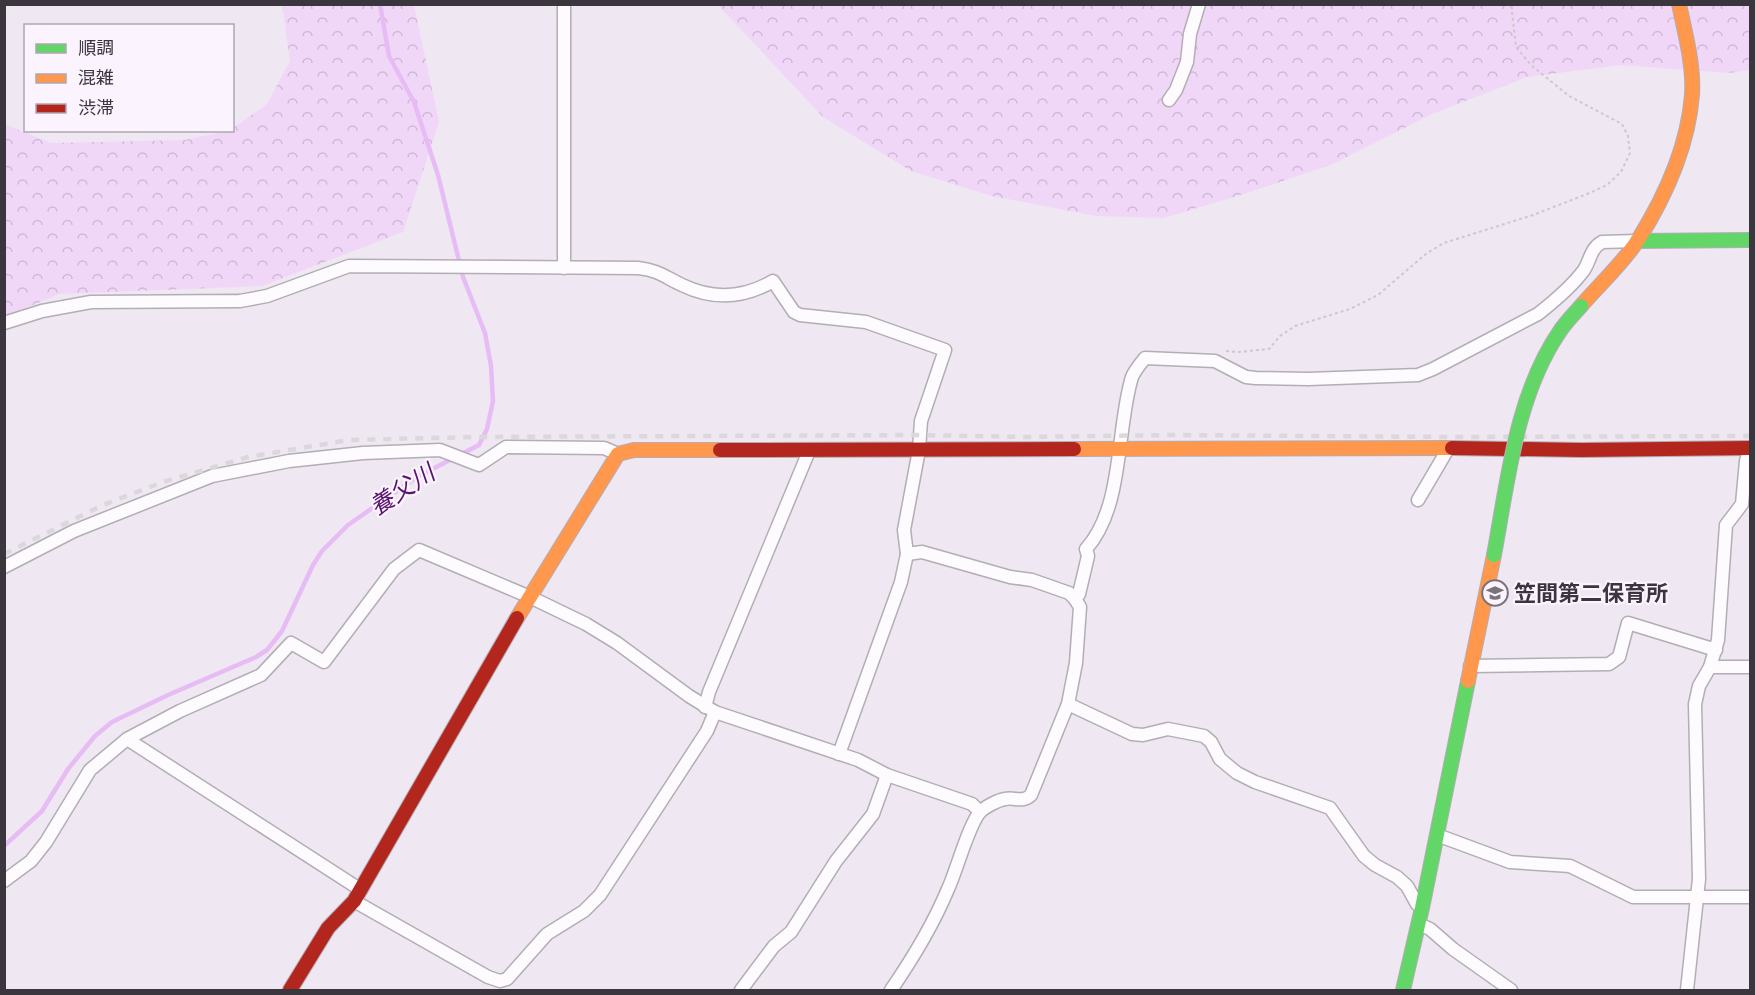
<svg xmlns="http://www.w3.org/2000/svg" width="1755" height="995" font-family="Signika,'Noto Sans JP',sans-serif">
  <defs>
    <pattern id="forest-crowns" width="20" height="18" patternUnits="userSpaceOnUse" patternTransform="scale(1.5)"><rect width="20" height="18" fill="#f0d7f8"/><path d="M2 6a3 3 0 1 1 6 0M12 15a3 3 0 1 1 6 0" fill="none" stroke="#cfb9d6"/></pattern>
  </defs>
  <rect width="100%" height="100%" fill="#efe7f2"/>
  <g fill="url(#forest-crowns)">
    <polygon points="282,4 414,5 439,122 403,232 262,286 59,294 5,317 4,124 51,143 185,140 232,130 233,128 267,104 290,61"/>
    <polygon points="718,5 1750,5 1750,70 1729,73 1621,65 1527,77 1432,114 1333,164 1247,193 1164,218 1096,216 992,196 911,171 823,117"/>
  </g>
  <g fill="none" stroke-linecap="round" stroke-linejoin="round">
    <polyline stroke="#e7bcf5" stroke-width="4.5" points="4,846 42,811 68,769 95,736 112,722 168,695 256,657 267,650 282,631 313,565 322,551 348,525 417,477 479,445 487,429 493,401 491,366 485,333 463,277 438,175 414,102 389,56 380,4"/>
    <g stroke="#b3adb5" stroke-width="15">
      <g id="street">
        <polyline points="1169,100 1176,90 1187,62 1190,34 1199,4"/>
        <polyline points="564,268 564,4"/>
        <path d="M4 323 42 311 91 302 240 301 267 296 349 266 638 268C658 270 665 277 682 285 713 300 744 298 773 281L794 312 800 315 866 322 945 350 921 421 919 450 904 530 907 554 901 582 839 754"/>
        <polyline points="1418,500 1448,449"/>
        <polyline points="4,567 74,531 212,476 289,461 363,453 440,450 479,465 506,447 604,448 618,454"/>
        <path d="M1075 599 1079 594 1088 556 1086 549C1124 507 1116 429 1132 377 1135 370 1141 363 1145 358L1215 361 1246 377 1256 378 1308 379 1418 375 1433 369 1538 314C1552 303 1573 285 1584 270 1591 259 1590 249 1602 242L1637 241"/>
        <polyline points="1470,666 1609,664 1619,657 1628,623 1716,650"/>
        <polyline points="1710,667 1750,667"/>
        <polyline points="1068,704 1132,734 1143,735 1168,729 1204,736 1211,742 1220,759 1237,773 1255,782 1330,808 1364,856 1375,865 1397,877 1407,886 1417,904 1422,908"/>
        <polyline points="705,707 709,692 809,451"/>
        <polyline points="127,739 361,890"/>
        <polyline points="1437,835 1510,862 1570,866 1633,897 1750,897"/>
        <polyline points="4,881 31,861 46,842 90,770 127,739 180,711 261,675 291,643 324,662 394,569 419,550 530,597 586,624 617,643 689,696 715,712 858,760 887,775 972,804 980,812"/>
        <polyline points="354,901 488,977 500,981 507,979 547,934 584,911 600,895 707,731 715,712"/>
        <polyline points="1419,924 1430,929 1453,949 1511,990"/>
        <polyline points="741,990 774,946 791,932 836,861 873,814 887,775"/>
        <path d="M891 990C913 958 933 925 948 889 956 872 969 824 980 812 985 807 998 800 1005 799 1015 797 1023 803 1031 795L1068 704 1076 663 1080 607 1075 599 1069 593 1032 580 1010 577 922 552 907 554"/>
        <polyline points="1687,990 1699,879 1695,704 1699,686 1710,667 1718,640 1726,525 1742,504 1746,461 1750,448"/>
      </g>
    </g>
    <g stroke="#b3adb5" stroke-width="16">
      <g id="fast">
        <polyline points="1637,241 1750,240"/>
        <polyline points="1403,990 1422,908 1468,681"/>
      </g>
    </g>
    <g stroke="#b3adb5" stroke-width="16">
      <g id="slow">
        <path d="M1581 306C1599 285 1623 263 1638 240 1665 197 1688 146 1692 95 1694 65 1685 33 1679 4"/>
        <polyline points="1074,449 1452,448"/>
        <polyline points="517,618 618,454 634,450 720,450"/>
        <polyline points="1468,681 1494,555"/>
      </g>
    </g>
    <g stroke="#b3adb5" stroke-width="16">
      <g id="jam">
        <polyline points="1452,448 1581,450 1750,448"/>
        <polyline points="720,450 1074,449"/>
        <polyline points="290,990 328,928 354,901 517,618"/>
      </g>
    </g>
    <polyline stroke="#ccc9cd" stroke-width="2" stroke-dasharray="3 3" stroke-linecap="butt" points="1226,351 1238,352 1269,349 1280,336 1295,326 1350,309 1378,295 1427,253 1444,243 1533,215 1587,194 1607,185 1621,172 1630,153 1628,136 1622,124 1569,96 1531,65 1516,47 1511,4"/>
    <use href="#street" stroke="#fdfbfd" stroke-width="12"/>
    <use href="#fast" stroke="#63d668" stroke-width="14"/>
    <use href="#slow" stroke="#ff974d" stroke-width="14"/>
    <use href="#jam" stroke="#b3261e" stroke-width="14"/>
    <polyline stroke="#dad8da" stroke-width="4.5" stroke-dasharray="8 8" stroke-linecap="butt" points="4,554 103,505 163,482 248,457 349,440 475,437 920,435 1027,437 1172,435 1450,437 1750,436"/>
    <g stroke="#b3adb5" stroke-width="16" stroke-linecap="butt">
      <path id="fast-bridge" d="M1494 555C1508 480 1516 395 1560 331 1566 322 1574 314 1581 306"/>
    </g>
    <use href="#fast-bridge" stroke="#63d668" stroke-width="14"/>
  </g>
  <defs>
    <g id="school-ring" transform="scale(1.35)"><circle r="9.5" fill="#fbf3fe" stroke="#7a737c" stroke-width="1.5"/><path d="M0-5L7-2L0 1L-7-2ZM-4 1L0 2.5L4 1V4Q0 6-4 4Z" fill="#7a737c"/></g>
  </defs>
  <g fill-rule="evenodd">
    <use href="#school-ring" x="1495" y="593"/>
  </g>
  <g text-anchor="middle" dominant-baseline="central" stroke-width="4.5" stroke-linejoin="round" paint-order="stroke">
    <g font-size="22" font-weight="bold" fill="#3b353d" stroke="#fbf3fe" text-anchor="start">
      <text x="1514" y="593">笠間第二保育所</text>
    </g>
    <g font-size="24" font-style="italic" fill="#5a136d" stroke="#fbf3fe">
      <text transform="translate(402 490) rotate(-33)">養父川</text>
    </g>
  </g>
  <rect width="1755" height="995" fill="none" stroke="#3b353d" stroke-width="12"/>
  <rect x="24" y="24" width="210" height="108" fill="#fbf3fe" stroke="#aea7b1" stroke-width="1.5"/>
  <rect x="36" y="44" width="30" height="9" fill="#63d668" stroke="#aea7b1" stroke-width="1.5"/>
  <text x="78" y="54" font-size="18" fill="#3b353d">順調</text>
  <rect x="36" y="74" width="30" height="9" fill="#ff974d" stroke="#aea7b1" stroke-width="1.5"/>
  <text x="78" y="84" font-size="18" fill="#3b353d">混雑</text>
  <rect x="36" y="104" width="30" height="9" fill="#b3261e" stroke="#aea7b1" stroke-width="1.5"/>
  <text x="78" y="114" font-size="18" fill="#3b353d">渋滞</text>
</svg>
